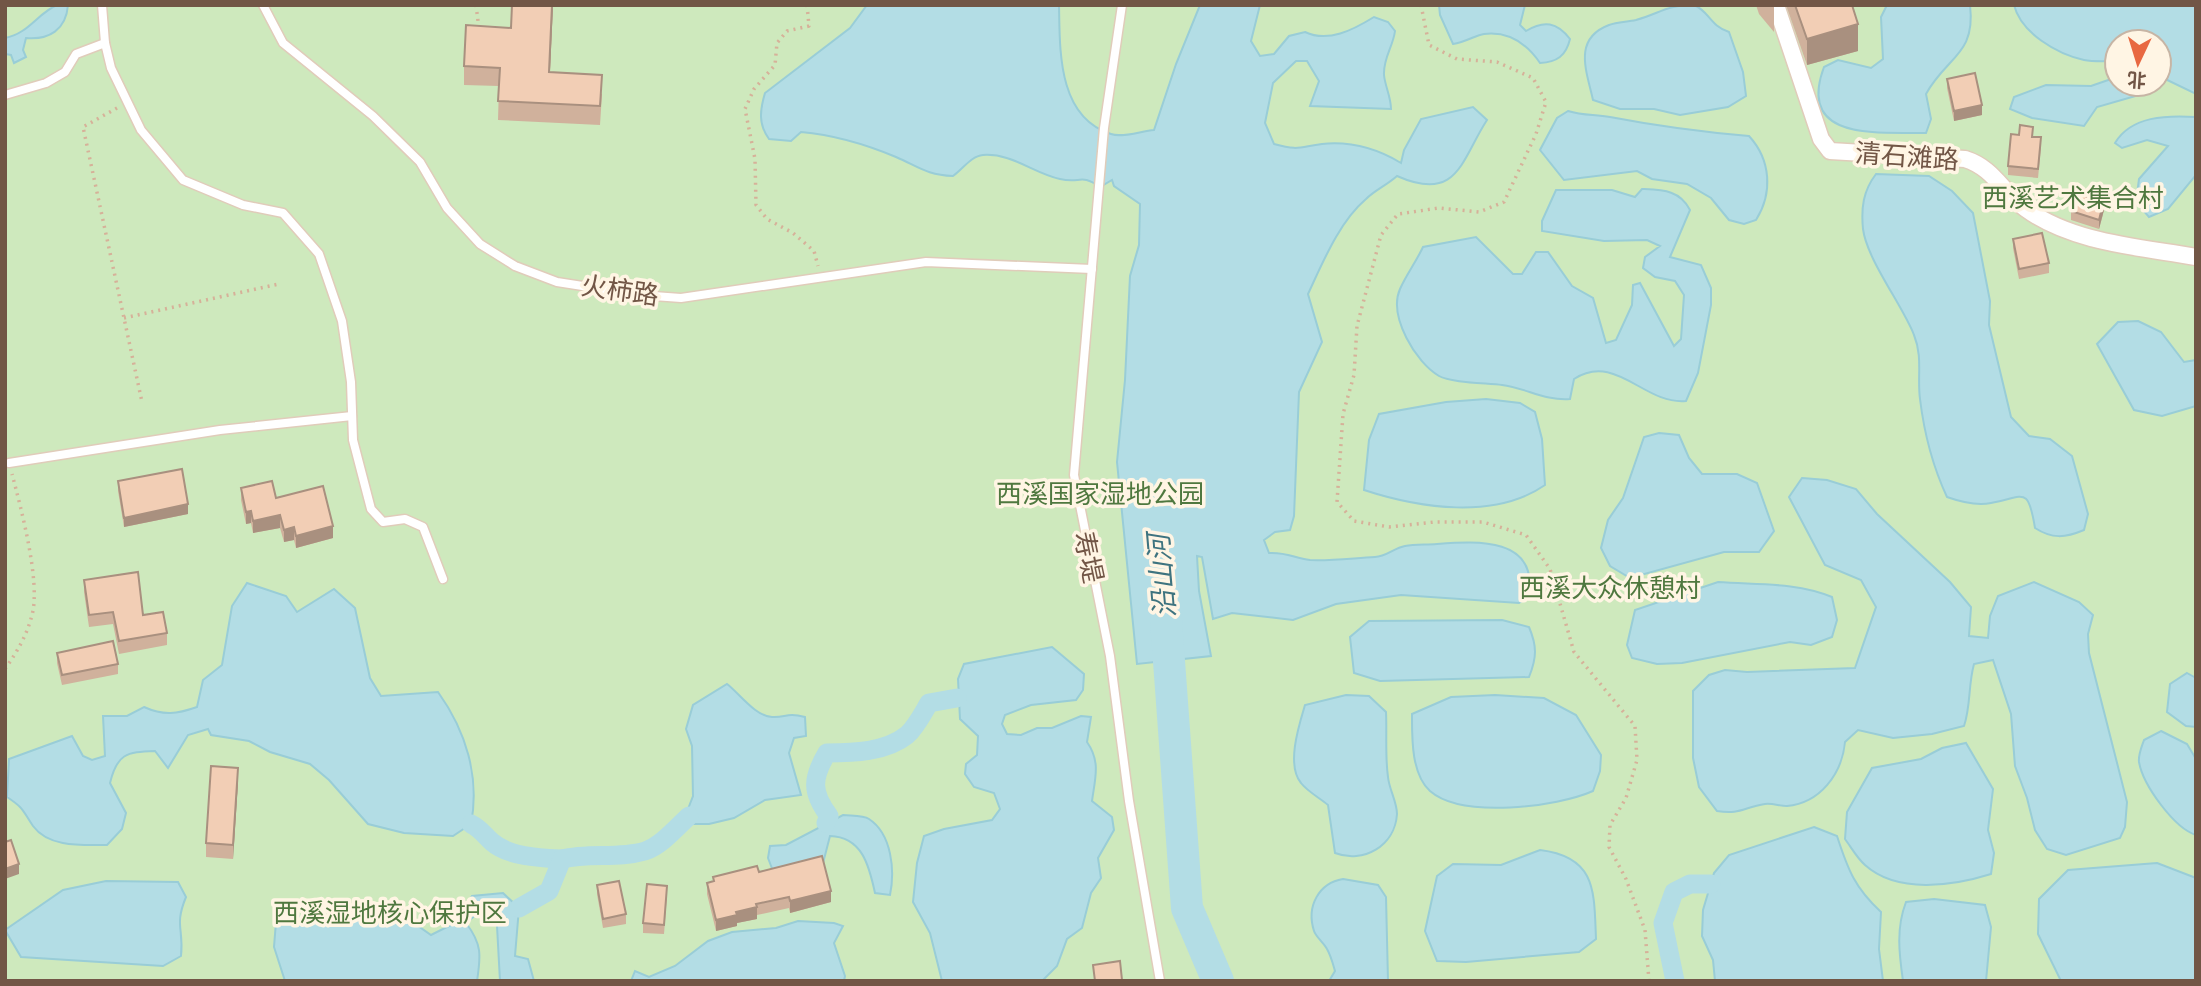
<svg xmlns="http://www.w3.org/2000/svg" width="2201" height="986" font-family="'Titillium Web','Noto Sans SC',sans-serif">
  <rect width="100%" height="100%" fill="#fcf1de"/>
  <path fill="#cee9bd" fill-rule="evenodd" d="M5 5H2196V981H5ZM2117 42H2159V84H2117Z"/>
  <g fill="#b3dde5" stroke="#99cdd7" stroke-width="2">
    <path d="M57 5H68C66 30 49 40 26 38L23 50 26 57 14 63 11 55 5 54V38C28 34 38 13 57 5Z"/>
    <path d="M867 5H1059C1060 49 1057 117 1111 134 1123 138 1141 131 1154 130L1176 64 1200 5H1260L1251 41 1260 56 1274 54 1289 36 1305 32C1328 43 1353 30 1374 17L1388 22 1395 31C1393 47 1383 58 1384 75 1385 86 1391 97 1391 109L1310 106 1319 81 1307 61H1296L1273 83 1265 123 1274 144C1299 151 1299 147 1322 144 1351 141 1376 148 1401 163L1404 150 1421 119 1473 107 1487 120C1461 160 1458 203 1397 176 1387 185 1375 190 1366 199 1339 222 1323 262 1308 294L1322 342 1299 392 1294 516 1290 530 1275 532 1264 540 1269 553C1287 552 1294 558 1310 560 1331 561 1354 558 1375 557 1386 557 1394 548 1405 546 1415 544 1426 545 1437 544 1478 541 1538 537 1529 596L1519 603 1401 595 1336 604 1293 620 1232 613 1213 619 1202 557 1197 556 1199 591 1211 656 1137 664 1117 462 1125 380 1130 276 1139 245 1140 204 1114 186 1112 180 1100 187C1080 173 1081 184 1060 179 1033 173 1012 153 983 155 971 156 962 170 953 176 927 175 919 167 896 157 865 144 835 135 801 132L791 141 769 139C758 124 760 110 765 93L850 28Z"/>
    <path d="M1439 5H1525L1520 25 1526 31C1544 20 1557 22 1570 39 1566 56 1557 62 1540 63 1527 44 1509 31 1484 34 1476 35 1466 42 1453 44L1440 15Z"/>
    <path d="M1694 5C1709 11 1710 26 1729 32L1743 72 1746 96 1728 107 1680 115 1654 109H1620L1593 100C1587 72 1572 39 1609 25 1617 22 1627 22 1636 20 1661 13 1666 5 1694 5Z"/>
    <path d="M1887 5H1970C1976 55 1947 56 1926 94L1931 119 1926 133C1879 132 1796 142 1824 67L1838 60 1871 68 1883 59 1881 17Z"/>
    <path d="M2014 5H2196V94L2159 76V42H2117V61C2107 61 2094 62 2084 60 2057 54 2021 33 2014 5Z"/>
    <polygon points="2117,77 2117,84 2138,84 2139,95 2097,107 2084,126 2032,118 2010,109 2014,97 2046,85 2091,86"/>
    <path d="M1568 111C1584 116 1595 114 1610 117 1657 126 1702 132 1749 136 1771 160 1773 193 1756 220L1744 224 1729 220 1711 198 1687 184 1652 179 1637 171 1564 180 1540 150 1557 118Z"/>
    <path d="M2196 117V175L2168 209 2149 217 2136 202 2139 179 2168 146 2147 140 2122 148 2115 143C2131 116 2167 115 2196 117Z"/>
    <path d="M1876 174 1929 176 1952 191 1973 213 1990 301 1989 325 2011 417 2029 436 2050 439 2072 456 2088 514 2084 530C2065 538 2052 539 2035 528 2028 485 2024 497 1991 503 1976 506 1961 502 1947 497 1933 467 1924 432 1920 399 1917 377 1923 357 1914 335 1903 306 1867 260 1863 229 1861 208 1863 191 1876 174Z"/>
    <path d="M1642 189C1663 190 1680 190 1690 210L1670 257 1701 265 1711 288V305L1698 373 1686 401C1644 405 1616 352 1574 379L1570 399C1545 401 1526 388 1502 385 1487 383 1451 383 1439 376 1416 363 1388 316 1400 289 1406 275 1416 262 1423 247L1476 237 1513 274H1522L1536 252H1548L1572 286 1593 298 1606 343 1616 340 1632 305 1633 285 1640 283 1674 346 1681 339 1684 295 1675 281 1655 277 1643 268 1645 257 1660 246 1647 240 1604 241 1542 231V221L1556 190H1612L1635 197Z"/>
    <polygon points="2138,321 2161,332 2184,362 2196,360 2196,406 2162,416 2134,410 2097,344 2118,322"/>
    <path d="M1486 399 1520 403 1535 412 1542 439 1545 485C1495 520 1419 508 1364 490L1369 440 1379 414 1446 402Z"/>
    <polygon points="1659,433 1679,435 1689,458 1702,474 1737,474 1757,483 1774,531 1759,552 1724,552 1630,578 1610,566 1601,548 1608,520 1623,498 1644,437"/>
    <path d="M1802 478 1827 480 1856 489 1877 514 1950 582 1971 607 1969 636 1988 638 1990 616 1998 596 2034 582 2079 602 2093 615 2088 634 2089 653 2127 802 2125 827 2120 838 2066 855 2047 849 2035 830 2027 798 2015 766 2011 714 1993 660 1974 664C1968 686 1971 705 1964 726L1932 734 1893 738 1858 730 1845 742C1842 774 1820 803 1787 806 1780 806 1772 803 1765 804 1744 807 1740 815 1717 811L1699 787 1693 758V691L1709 675 1725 670 1747 672 1855 668 1876 607 1861 580 1825 565 1789 497Z"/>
    <path d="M1718 582C1757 585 1796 582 1832 597L1837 620 1832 637 1811 645 1790 642 1682 663 1657 664 1632 658 1627 645 1635 610Z"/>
    <path d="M247 583 286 596 297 612 334 589 355 608 370 678 381 696 438 692C466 731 480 777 471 824L453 836 404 833 368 824 329 780 310 764 270 752 249 741 211 735 208 729 188 735 168 768 155 751C126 752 117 754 110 783L126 813 122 829 107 845C83 845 49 848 33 826 22 810 25 809 7 797L9 759 72 736 83 756 92 760 105 756 103 716H127L144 707C164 716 177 714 197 707L203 680 222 665 232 606Z"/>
    <path d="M1502 620 1529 627C1537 646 1537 657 1529 677L1380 681 1354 673 1350 637 1369 621Z"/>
    <path d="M1052 647 1084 674 1083 690 1076 700 1031 705 1005 715 1002 724 1007 734 1021 735 1037 728H1052L1081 716 1091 717 1087 742C1101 762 1095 778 1092 801L1112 817 1114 830 1098 858 1101 878 1091 893 1082 928 1067 939 1057 966 1042 981H942L930 933 913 902 917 863 924 836 944 829 992 820 1000 809 994 793 974 787 965 774 966 764 977 755 978 736 960 719 958 679 964 664Z"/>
    <polygon points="2187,673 2196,678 2196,727 2186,726 2167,712 2170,684"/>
    <path d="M727 684C740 694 755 716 772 717 786 718 786 712 805 717L806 736 794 738 789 753 801 795 765 800 734 818 709 824H691L688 809 693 796 692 746 686 729 693 705Z"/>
    <path d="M1346 695 1369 696 1386 712C1387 733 1385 757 1388 777 1389 789 1397 802 1397 814 1395 846 1363 864 1335 853L1328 805C1320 798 1308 792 1301 783 1286 765 1299 725 1305 705Z"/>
    <path d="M1495 695 1544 698 1576 715 1601 755 1600 771 1593 791C1557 807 1462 819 1430 791 1411 774 1412 737 1412 714L1451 697Z"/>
    <path d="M2161 731 2187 744 2196 759V835C2174 828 2143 785 2139 762 2138 755 2142 746 2144 740Z"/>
    <path d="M1966 743 1993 789 1988 830 1994 853 1991 874C1953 886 1897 894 1865 865 1857 858 1851 847 1845 839L1847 812 1872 768 1921 759 1942 748Z"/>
    <path d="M843 815C851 816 863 815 869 819 892 834 895 871 890 895L875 893C869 865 862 837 830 836L822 867 773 871 768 858 770 846 786 845Z"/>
    <path d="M1814 827 1837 836C1848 870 1855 888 1881 912L1879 949 1883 981H1715L1713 960 1702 936 1703 910 1714 873 1729 855Z"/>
    <path d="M1540 850C1597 857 1594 892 1596 939L1579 952 1466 962 1437 961 1425 931 1437 876 1453 864 1501 865Z"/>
    <polygon points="2157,863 2196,878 2196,981 2061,981 2038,934 2039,899 2068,870"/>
    <path d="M1343 879 1378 885 1386 897 1388 981H1329L1335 971C1333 964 1331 956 1327 949 1324 943 1316 937 1314 931 1306 906 1319 883 1343 879Z"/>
    <path d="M106 881 178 882 186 897C174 926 184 928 181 956L163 966 21 957 5 930 63 890Z"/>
    <path d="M503 893 519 908 515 956 528 959 534 981H500L497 926 488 913 477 914 466 923C482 944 481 955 477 981H285L274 947 276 922 296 916 335 920 359 910 385 911 411 921 431 935 457 922 472 896Z"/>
    <path d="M1934 899 1985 905 1991 927 1986 981H1903C1899 953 1896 928 1906 902Z"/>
    <polygon points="798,921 834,923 843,926 834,943 845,976 844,981 631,981 635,971 649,977 675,966 708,941 732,932 776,928"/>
  </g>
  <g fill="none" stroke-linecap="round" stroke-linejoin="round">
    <g stroke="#b3dde5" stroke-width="19">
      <path d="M826 823 829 816C811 792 812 778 827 753 853 753 886 752 907 735 916 727 923 713 929 703L957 698"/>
      <path d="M471 824C481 829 484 835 492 842 509 857 541 858 562 859"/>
      <path d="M519 908 549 891 562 859C589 852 618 859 645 851 661 846 677 827 689 816"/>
      <polyline points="1675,981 1663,923 1674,892 1690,884 1711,884"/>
    </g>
    <polyline stroke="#b3dde5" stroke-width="32" points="1166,620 1187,908 1218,981"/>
    <g stroke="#e0ccba" stroke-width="11">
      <g id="service">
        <polyline points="102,5 105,43 111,68 141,130 183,180 243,205 283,213 319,254 342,321 351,382 353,440 371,509 383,522 405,519 423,527 443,579"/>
        <polyline points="263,5 283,43 373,116 420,162 447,208 480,244 515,266 557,282 640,295 681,298 926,262 1092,269"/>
        <polyline points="1122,5 1104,128 1074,475 1110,656 1129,801 1160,981"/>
        <polyline points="5,95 46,83 65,72 76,54 105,43"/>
        <polyline points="9,463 220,430 352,416"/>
      </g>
    </g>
    <g stroke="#e0ccba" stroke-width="19">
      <path id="minor" d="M1776 5 1821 139 1830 151 1965 159C1994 168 2002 192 2026 209 2073 243 2140 247 2196 257"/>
    </g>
    <g stroke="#d6b199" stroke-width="3.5" stroke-dasharray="2 5" stroke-linecap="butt">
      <polyline points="476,5 478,21"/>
      <polyline points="807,5 809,26 787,31 777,43 775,65 754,89 745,109 755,159 756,205 767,219 793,233 814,251 818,266"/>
      <polyline points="1421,5 1429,45 1457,59 1497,62 1533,78 1546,102 1536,134 1504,202 1479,212 1439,208 1398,214 1381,235 1357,326 1354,375 1343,414 1337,502 1354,521 1389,527 1434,522 1483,522 1526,535 1550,569 1574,652 1635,726 1637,760 1626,798 1610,825 1609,847 1626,879 1645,930 1649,981"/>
      <polyline points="117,108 83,127 142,402"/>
      <polyline points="124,318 279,284"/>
      <path d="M5 669C17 652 27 635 32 615 41 583 21 508 12 474"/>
    </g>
    <use href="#service" stroke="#fff" stroke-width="8"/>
    <use href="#minor" stroke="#fff" stroke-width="16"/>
  </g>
  <g fill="#d0b19c">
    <polygon points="512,5 553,5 550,72 602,94 600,125 498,120 499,86 464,85 464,66 511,28"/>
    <polygon points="1756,5 1774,5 1774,32 1759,14"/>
    <polygon points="1786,5 1852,5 1858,51 1807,65"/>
    <polygon points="1947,79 1982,115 1954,121 1947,88"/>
    <polygon points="2033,137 2041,147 2038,178 2008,175 2008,166"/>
    <polygon points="2104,210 2099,229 2071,220 2071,211"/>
    <polygon points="2013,239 2049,263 2049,273 2019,279 2013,248"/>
    <polygon points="118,481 188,514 124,527 118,491"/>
    <polygon points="241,488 276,498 333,538 296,548 294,540 284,542 280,528 253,533 251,523 246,524 241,500"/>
    <polygon points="84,580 143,615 167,633 167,645 119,654 113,624 89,627 84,592"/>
    <polygon points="57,653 118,664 118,674 62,685 57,663"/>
    <polygon points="238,782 233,859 206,857 206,843"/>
    <polygon points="759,872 831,902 790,913 789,908 757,915 757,919 737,923 737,926 716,931 707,894 707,883 713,881 713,877"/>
    <polygon points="597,885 626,914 626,924 603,928 597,894"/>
    <polygon points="667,895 664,934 643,933 643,923"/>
  </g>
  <g fill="#a9907f">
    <polygon points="552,5 553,5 549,91 549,72"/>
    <polygon points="1858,24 1858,51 1807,65 1807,39"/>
    <polygon points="1982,105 1982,115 1954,121 1954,111"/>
    <polygon points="2104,200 2104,210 2099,229 2099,220"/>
    <polygon points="188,504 188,514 124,527 124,518"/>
    <polygon points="251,511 251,523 246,524 246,512"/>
    <polygon points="280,515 280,528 253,533 253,521"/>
    <polygon points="333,526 333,538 296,548 296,536"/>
    <polygon points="294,527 294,540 284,542 284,530"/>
    <polygon points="238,768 238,782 233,859 233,845"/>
    <polygon points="19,864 19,874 5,879 5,869"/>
    <polygon points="831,891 831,902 790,913 790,901"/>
    <polygon points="757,907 757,919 737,923 737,926 716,931 716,920 736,912"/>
  </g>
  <g fill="#f2ceb5" stroke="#a9907f" stroke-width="2">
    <polygon points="512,5 552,5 549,72 602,75 600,106 498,101 500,68 464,66 466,25 511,28"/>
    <polygon points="1795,5 1852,5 1858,24 1807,39"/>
    <polygon points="1975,73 1982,105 1954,111 1947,79"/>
    <polygon points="2020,125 2033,127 2032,137 2041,137 2038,169 2008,166 2011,134 2019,135"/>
    <polygon points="2075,194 2104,200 2099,220 2071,211"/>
    <polygon points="2042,233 2049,263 2019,269 2013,239"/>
    <polygon points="182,469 188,504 124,518 118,481"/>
    <polygon points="272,481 276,498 323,486 333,526 296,536 294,527 284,530 280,515 253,521 251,511 246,512 241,488"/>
    <polygon points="138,572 143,615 163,612 167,633 119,641 113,612 89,615 84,580"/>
    <polygon points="113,641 118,664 62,675 57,653"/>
    <polygon points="211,766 238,768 233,845 206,843"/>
    <polygon points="11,840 19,864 5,869 5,842"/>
    <polygon points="822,856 831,891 790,901 789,897 756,904 757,907 736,912 737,915 716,920 707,883 714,881 713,877 757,866 759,872"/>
    <polygon points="619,881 626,914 603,919 597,885"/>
    <polygon points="647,884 667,886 664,925 643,923"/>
    <polygon points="1120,961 1122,980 1095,981 1093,965"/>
  </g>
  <g text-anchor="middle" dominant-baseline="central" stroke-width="7" stroke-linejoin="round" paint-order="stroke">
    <g font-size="26" fill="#725646" stroke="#fff5e4">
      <text transform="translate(1907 156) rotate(4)">清石滩路</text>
      <text transform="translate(620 290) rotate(8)">火柿路</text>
      <text transform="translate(1089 557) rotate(78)">寿堤</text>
    </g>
    <g font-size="26" fill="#4f783f" stroke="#fff5e4">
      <text x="2073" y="197">西溪艺术集合村</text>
      <text x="1100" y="493">西溪国家湿地公园</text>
      <text x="1610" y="587">西溪大众休憩村</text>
      <text x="390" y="912">西溪湿地核心保护区</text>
    </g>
    <g font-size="28" font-style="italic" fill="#3e737f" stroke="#fff5e4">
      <text transform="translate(1161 576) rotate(-95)">沿山河</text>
    </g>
  </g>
  <rect width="2201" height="986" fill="none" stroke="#725646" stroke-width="14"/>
  <g transform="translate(2138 63) rotate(184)"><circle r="33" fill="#fff5e4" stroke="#c7b5a5" stroke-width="2"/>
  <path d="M0-5L12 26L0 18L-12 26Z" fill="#e86841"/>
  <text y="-10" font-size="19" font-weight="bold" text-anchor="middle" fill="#725646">北</text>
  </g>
</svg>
